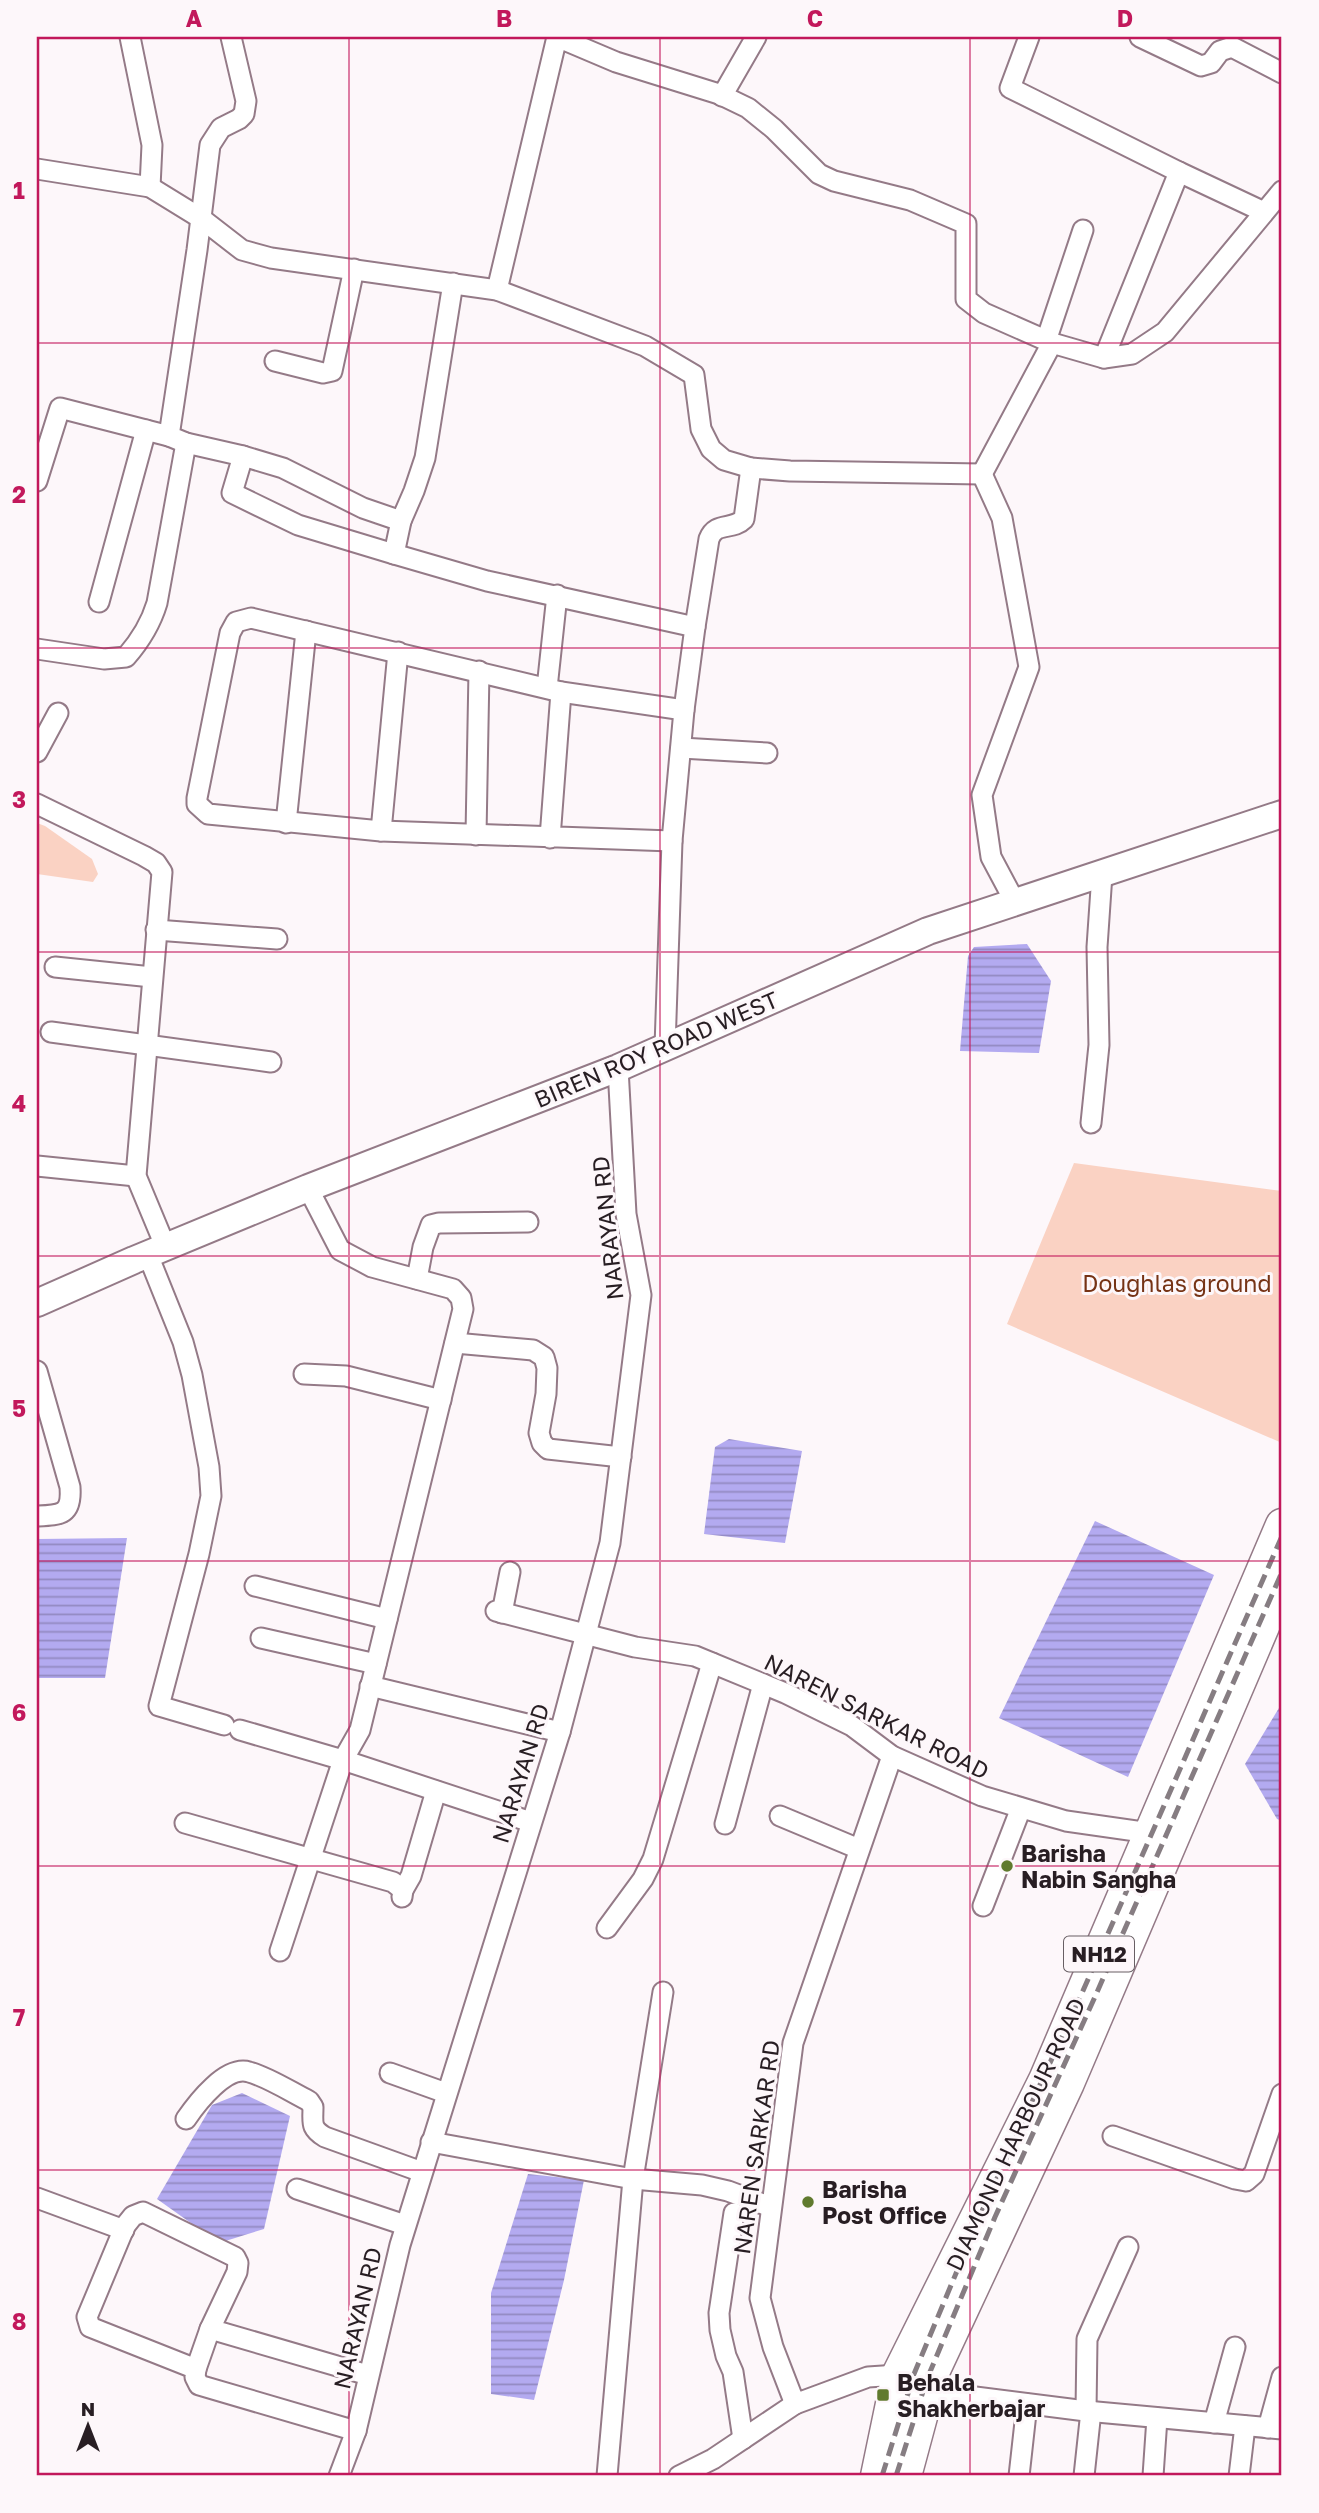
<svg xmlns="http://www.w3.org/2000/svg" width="1319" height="2513" font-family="'Golos Text',sans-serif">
  <defs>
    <pattern id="water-rules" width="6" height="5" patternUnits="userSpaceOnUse" patternTransform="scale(1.75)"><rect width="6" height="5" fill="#b3aaf0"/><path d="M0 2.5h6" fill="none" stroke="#928ac2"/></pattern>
  </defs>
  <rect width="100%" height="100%" fill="#fdf7fa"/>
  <g fill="#fad2c3">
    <polygon points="37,823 45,826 92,859 98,874 93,882 37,874"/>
    <polygon points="1074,1163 1282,1191 1282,1443 1007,1324"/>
  </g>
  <g fill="url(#water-rules)">
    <polygon points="1027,944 1051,981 1039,1053 960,1051 968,956 974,947"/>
    <polygon points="729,1439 802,1451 785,1543 704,1534 715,1447"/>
    <polygon points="1095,1521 1214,1575 1128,1777 999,1718"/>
    <polygon points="127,1538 105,1678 37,1678 37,1539"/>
    <polygon points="1282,1703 1282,1821 1277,1819 1245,1764"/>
    <polygon points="242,2093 290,2116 264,2229 219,2243 157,2199 212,2105"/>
    <polygon points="528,2174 584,2180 564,2280 534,2400 491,2394 491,2293"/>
  </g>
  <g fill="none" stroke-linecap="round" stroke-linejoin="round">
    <g stroke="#947a87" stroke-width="23">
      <g id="minor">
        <polyline points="130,37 152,145 150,187"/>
        <polyline points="231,37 246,101 244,114 239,119 221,128 210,145 197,250 169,436 186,443 243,456 232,493 298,525 394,554 487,581 695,627 684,710 672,841 665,1047"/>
        <polyline points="1029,37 1010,88 1179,172 1104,358"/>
        <polyline points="1140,37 1201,66 1211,63 1220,51 1232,47 1282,73"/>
        <polyline points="722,96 756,37"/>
        <polyline points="37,169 150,187 202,219 242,250 271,258 497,290 645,346 694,375 701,429 711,449 724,460 751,468 790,471 982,474"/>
        <polyline points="1179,172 1264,212"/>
        <polyline points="497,290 557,37 616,62 719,94 748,108 774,129 819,174 834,181 910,200 966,224 966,299 984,313 1052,343"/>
        <polyline points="1046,341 1083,230"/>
        <polyline points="275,361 323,373 332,371 354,269"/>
        <polyline points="243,456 283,468 363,508 401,521"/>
        <polyline points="982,474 1052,343 1104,358 1132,354 1165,332 1282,191"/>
        <polyline points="982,474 1002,518 1029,667 982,795 991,857 1015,902"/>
        <polyline points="37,481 60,408 169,436"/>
        <polyline points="394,554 401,521 414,491 425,458 453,283"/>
        <polyline points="99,602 146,430"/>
        <path d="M695 627 709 539C716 521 732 531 744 519L751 468"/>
        <path d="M37 649 104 659 126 657C140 641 151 623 157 603L186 443"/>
        <polyline points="547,688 557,595"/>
        <polyline points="561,692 684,710"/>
        <polyline points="681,748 767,753"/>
        <polyline points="37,752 58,713"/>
        <polyline points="37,804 144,856 156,863 162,872 136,1176 166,1248"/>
        <polyline points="286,823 306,631"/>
        <polyline points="381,831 398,652"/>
        <polyline points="476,835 479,671"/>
        <polyline points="550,838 561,692 251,618 236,622 230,633 197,798 197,804 208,814 381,831 672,841"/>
        <polyline points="156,930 277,939"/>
        <polyline points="55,967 152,977"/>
        <polyline points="51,1032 271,1062"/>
        <polyline points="1091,1123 1099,1045 1097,947 1102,874"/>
        <polyline points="37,1166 136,1176"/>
        <polyline points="148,1255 183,1342 192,1375 209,1467 211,1496 199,1554 159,1706 224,1725"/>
        <polyline points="417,1279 423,1247 431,1225 439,1223 528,1222"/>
        <polyline points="455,1343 533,1350 544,1357 547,1368 546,1394 539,1433 542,1443 548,1449 621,1457"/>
        <path d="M37 1371 70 1487C72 1515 61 1515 37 1516"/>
        <polyline points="304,1374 346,1376 441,1400"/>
        <polyline points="255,1586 387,1619"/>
        <polyline points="496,1611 635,1647 695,1656 785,1693 852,1726 892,1756 982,1796 1066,1821 1150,1833"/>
        <polyline points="502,1613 510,1572"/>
        <polyline points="261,1638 376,1664"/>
        <polyline points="370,1686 560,1732"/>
        <polyline points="240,1730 343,1760 531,1822"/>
        <polyline points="892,1756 793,2043 760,2298 773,2347 795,2404 868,2377 898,2375 928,2391 1086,2411 1282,2429"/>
        <polyline points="780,1816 859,1849"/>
        <polyline points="185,1823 393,1882 403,1890 402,1897"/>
        <polyline points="725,1824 763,1684"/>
        <polyline points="403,1890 411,1876 436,1791"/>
        <polyline points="983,1906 1021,1808"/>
        <polyline points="607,1928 643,1879 653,1859 712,1663"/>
        <polyline points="280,1951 343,1760 360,1730 463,1309 461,1298 453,1289 372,1267 340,1250 308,1188"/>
        <polyline points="390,2073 446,2093"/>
        <path d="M186 2119C197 2103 226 2065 249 2072 268 2077 291 2092 309 2101L313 2107C313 2123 310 2128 325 2137L422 2172"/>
        <polyline points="1113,2136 1235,2179 1246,2181 1254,2174 1282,2094"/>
        <polyline points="431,2142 633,2179 702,2185 728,2191 771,2207"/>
        <polyline points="297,2189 405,2225"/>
        <polyline points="37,2198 124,2230"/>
        <polyline points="734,2213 719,2313 720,2330 726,2356 733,2372 743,2439"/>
        <polyline points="196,2369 210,2329"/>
        <polyline points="1086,2411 1087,2339 1128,2247"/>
        <polyline points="1214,2423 1235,2347"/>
        <polyline points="1268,2428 1282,2377"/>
        <polyline points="356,2431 199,2385 195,2377 196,2369 90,2327 87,2317 125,2226 133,2216 143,2212 235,2257 238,2263 237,2272 210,2329 368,2375"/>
        <polyline points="339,2476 356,2431 400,2245 560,1732 610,1543 641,1295 626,1214 618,1068"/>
        <polyline points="607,2476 633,2179 663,1992"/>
        <polyline points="679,2476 713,2459 795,2404"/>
        <polyline points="1019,2476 1027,2404"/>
        <polyline points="1084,2476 1091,2411"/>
        <polyline points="1153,2476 1157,2418"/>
        <polyline points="1239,2476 1245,2426"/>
      </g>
    </g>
    <g stroke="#947a87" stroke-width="30">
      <polyline id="secondary" points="37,1303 134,1260 308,1188 618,1068 928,931 1282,814"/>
    </g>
    <g stroke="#947a87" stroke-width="35">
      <g id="trunk">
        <polyline points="877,2476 898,2375 1045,2080 1282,1525"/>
        <polyline points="905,2476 933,2372 1068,2083 1282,1582"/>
      </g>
    </g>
    <use href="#minor" stroke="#fff" stroke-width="19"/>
    <use href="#secondary" stroke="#fff" stroke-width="26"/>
    <use href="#trunk" stroke="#fff" stroke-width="32"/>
    <g stroke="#867d82" stroke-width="5" stroke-dasharray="14 7" stroke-linecap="butt">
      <polyline points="882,2476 914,2374 982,2211 1082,1993 1282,1536"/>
      <polyline points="896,2476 927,2379 995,2217 1094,1999 1282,1572"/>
    </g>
  </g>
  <path fill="none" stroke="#c2185b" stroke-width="2" stroke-opacity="0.55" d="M349 37V2476M660 37V2476M970 37V2476M37 343H1282M37 648H1282M37 952H1282M37 1256H1282M37 1561H1282M37 1866H1282M37 2170H1282"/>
  <g fill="#607a2e" stroke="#fdf7fa" stroke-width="2.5">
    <circle cx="1007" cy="1866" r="7"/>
    <circle cx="808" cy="2202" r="7"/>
    <rect x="876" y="2388" width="14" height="14" rx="3.5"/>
  </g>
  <g text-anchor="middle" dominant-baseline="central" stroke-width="6" stroke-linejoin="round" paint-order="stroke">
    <rect fill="#fdf7fa" stroke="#685f64" stroke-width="2" x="1064" y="1936.5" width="70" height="35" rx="5"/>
    <g font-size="21" font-weight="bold" fill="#281e23">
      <text x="1099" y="1954">NH12</text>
    </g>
    <g font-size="23" fill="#281e23" stroke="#fdf7fa">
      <text transform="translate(656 1049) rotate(-23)">BIREN ROY ROAD WEST</text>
      <text transform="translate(607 1228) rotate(-96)">NARAYAN RD</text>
      <text transform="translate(877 1716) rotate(27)">NAREN SARKAR ROAD</text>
      <text transform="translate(520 1773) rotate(-73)">NARAYAN RD</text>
      <text transform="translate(1015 2134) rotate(-65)">DIAMOND HARBOUR ROAD</text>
      <text transform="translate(756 2147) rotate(-82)">NAREN SARKAR RD</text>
      <text transform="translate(357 2318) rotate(-77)">NARAYAN RD</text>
    </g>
    <g font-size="23" fill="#763315" stroke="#fdf7fa">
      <text x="1177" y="1283">Doughlas ground</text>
    </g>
    <g font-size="23" font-weight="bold" fill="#281e23" stroke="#fdf7fa" text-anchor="start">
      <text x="1021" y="1853">Barisha<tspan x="1021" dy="26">Nabin Sangha</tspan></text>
      <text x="822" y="2189">Barisha<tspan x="822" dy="26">Post Office</tspan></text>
      <text x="897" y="2382">Behala<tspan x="897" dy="26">Shakherbajar</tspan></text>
    </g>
  </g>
  <rect width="1319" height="2513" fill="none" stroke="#fdf7fa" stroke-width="77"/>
  <g transform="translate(88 2426)" stroke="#fdf7fa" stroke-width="5" paint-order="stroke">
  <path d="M0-5L12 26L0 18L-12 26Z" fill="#281e23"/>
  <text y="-10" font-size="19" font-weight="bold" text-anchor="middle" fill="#281e23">N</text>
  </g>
  <rect x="38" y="38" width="1242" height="2436" fill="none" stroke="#c2185b" stroke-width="2.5"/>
  <g font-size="23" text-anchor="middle" font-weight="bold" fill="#c2185b">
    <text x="194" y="27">A</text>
    <text x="504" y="27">B</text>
    <text x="815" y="27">C</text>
    <text x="1125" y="27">D</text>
    <text x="19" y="199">1</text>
    <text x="19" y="503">2</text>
    <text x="19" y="808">3</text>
    <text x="19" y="1112">4</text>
    <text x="19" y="1417">5</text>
    <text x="19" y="1721">6</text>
    <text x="19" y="2026">7</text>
    <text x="19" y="2330">8</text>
  </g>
</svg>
